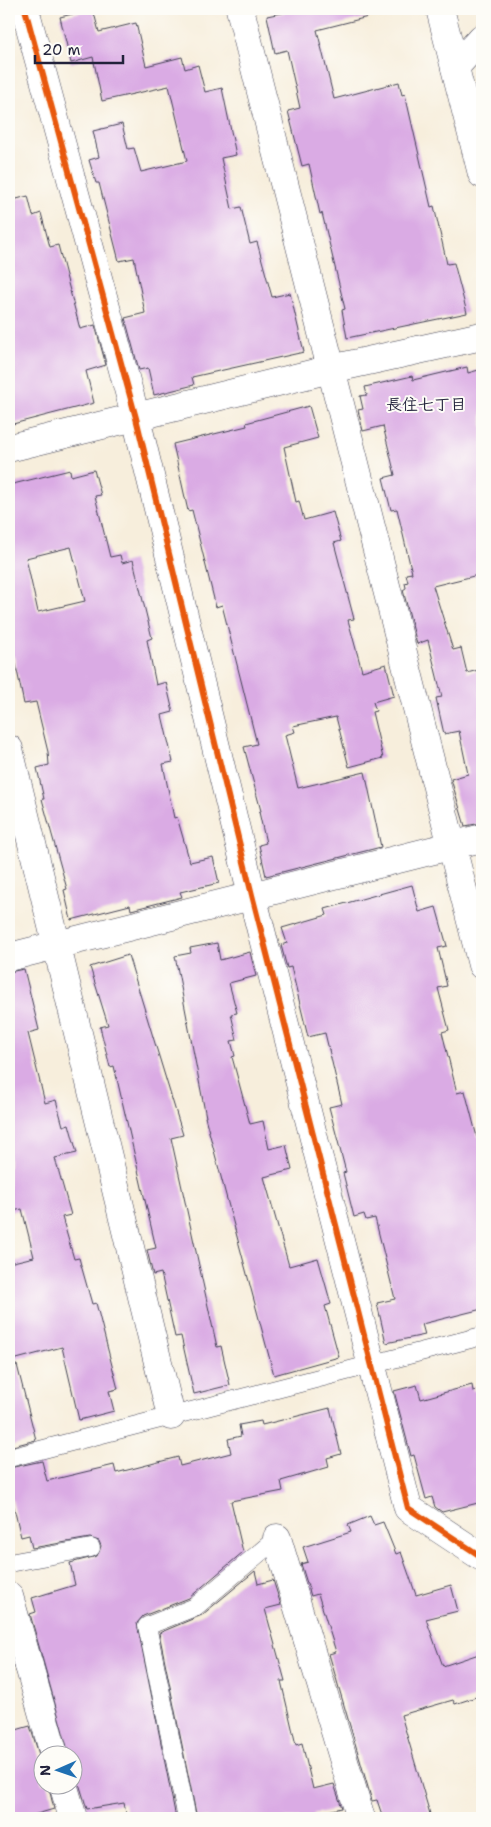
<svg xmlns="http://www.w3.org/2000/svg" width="491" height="1827" font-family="'Shantell Sans','Klee One',sans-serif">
  <rect width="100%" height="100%" fill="#fdfcf7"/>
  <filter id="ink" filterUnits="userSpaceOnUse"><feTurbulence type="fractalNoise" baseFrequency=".02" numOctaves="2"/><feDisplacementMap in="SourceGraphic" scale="10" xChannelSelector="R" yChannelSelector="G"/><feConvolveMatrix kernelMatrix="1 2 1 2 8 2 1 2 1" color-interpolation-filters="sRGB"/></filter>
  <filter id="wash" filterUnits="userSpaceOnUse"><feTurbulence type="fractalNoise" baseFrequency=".0096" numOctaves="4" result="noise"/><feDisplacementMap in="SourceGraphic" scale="20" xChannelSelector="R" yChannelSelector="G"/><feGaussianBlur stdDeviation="1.12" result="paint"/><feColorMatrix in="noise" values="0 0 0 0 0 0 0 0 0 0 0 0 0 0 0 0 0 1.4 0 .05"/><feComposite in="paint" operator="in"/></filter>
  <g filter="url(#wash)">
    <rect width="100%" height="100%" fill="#f7eedc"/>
    <g id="blocks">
      <g fill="#daabe4" fill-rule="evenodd">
        <polygon points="93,9 99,32 136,23 146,66 182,57 185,69 198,65 205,92 222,88 236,155 221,158 232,209 241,207 250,244 257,242 272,297 290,293 304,352 192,377 194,385 154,395 148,368 139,370 125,318 145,313 134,258 119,261 99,183 96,183 89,160 99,157 93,131 122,124 128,149 134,148 141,172 187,161 169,86 102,101 93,57 71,63 60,17"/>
        <polygon points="301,9 367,9 368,17 317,30 334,99 399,82 402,95 405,94 431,207 434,206 447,264 454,263 467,313 347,338 342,310 345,309 322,213 320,214 309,164 302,166 288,111 300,108 287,50 275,53 267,16"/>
        <polygon points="28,196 33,216 41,213 50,247 58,245 80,329 95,325 106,365 86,371 94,403 9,425 9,201"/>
        <polygon points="467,367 468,373 482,369 482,574 433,586 453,650 461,648 467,673 482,669 482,791 479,791 482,803 482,823 465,826 451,779 468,774 459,731 444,734 436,698 442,697 428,640 417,644 403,590 406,588 405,583 408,582 406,574 412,573 397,509 391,510 383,478 395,475 383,426 363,431 358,410 363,409 360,396 367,395 365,387 412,376 413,380"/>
        <polygon points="309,406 318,438 284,447 296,502 299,501 304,520 333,512 341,541 334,543 354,619 348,620 362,671 386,664 394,696 373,702 376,711 372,712 383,758 349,767 336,717 293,726 295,732 285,735 298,788 365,772 381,847 266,876 259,845 266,843 259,812 261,811 244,747 257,744 222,605 216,607 192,510 188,511 173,444 247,426 246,423"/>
        <path d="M70 470 71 476 94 470 101 495 95 496 110 557 120 555 122 563 133 560 152 638 147 640 156 685 166 682 173 712 162 715 173 762 163 764 174 818 177 817 190 862 213 857 219 883 180 892 182 897 131 910 130 905 71 920 64 890 67 889 42 799H44L37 768 49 765 48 752 36 702 24 704 14 656 9 657V485ZM71 547 85 601 38 612 26 558Z"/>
        <polygon points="412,885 419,912 436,907 447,946 438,948 447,986 438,988 449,1030 442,1032 457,1093 465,1091 477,1137 482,1136 482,1309 422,1324 425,1335 386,1343 377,1303 395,1299 375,1218 366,1220 364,1214 354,1217 343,1173 346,1172 329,1107 342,1104 325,1033 308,1037 291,967 287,968 281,945 287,943 282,928 327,915 325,909"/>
        <polygon points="217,943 220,960 250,952 256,976 229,983 237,1013 231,1014 237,1040 231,1041 235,1056 232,1057 250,1124 263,1121 269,1149 286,1145 292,1170 264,1177 289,1266 318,1258 331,1304 325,1306 339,1357 274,1375 205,1117 206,1117 175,956 191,953 190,948"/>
        <polygon points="128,955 183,1135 171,1138 217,1347 221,1346 230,1385 194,1394 181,1336 175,1337 161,1273 153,1275 147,1250 156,1248 114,1066 110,1067 100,1027 108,1025 90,967"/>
        <polygon points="24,969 39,1030 28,1033 45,1103 56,1100 63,1126 69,1124 77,1153 55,1158 71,1215 62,1217 74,1259 79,1258 92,1304 96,1303 118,1389 109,1391 114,1411 79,1420 62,1347 9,1361 9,1263 34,1257 22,1209 9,1212 9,972"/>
        <polygon points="17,1365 36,1440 9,1447 9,1366"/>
        <polygon points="417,1385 421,1399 472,1385 473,1391 482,1389 482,1502 442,1512 435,1507 432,1497 426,1499 414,1455 411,1456 394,1391"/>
        <polygon points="330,1408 341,1454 327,1458 329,1467 281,1481 283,1491 231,1501 243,1552 189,1598 143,1616 137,1623 176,1818 127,1818 124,1803 87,1809 78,1780 72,1772 72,1754 69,1754 30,1614 36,1612 32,1598 75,1585 70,1563 97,1556 101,1546 99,1541 90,1538 32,1548 29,1535 21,1537 9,1487 9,1468 42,1461 47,1481 114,1465 116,1473 178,1457 180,1466 231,1453 228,1439 241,1436 239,1425 261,1421 262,1425"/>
        <polygon points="370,1516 374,1525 383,1522 396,1554 401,1552 416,1595 451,1585 458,1611 426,1619 443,1666 482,1653 482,1695 455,1704 453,1700 401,1715 430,1814 416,1818 383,1818 377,1800 372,1801 329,1654 336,1652 318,1594 311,1596 301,1564 308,1562 303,1547 351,1532 348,1525"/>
        <polygon points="255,1571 258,1584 273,1580 281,1605 265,1609 285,1681 281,1681 296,1745 302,1743 313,1789 334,1784 342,1808 313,1814 314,1818 197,1818 159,1633 202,1615"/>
        <polygon points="30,1726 42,1764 42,1784 48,1784 54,1809 23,1818 9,1818 9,1732"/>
      </g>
    </g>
  </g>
  <g filter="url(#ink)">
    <use href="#blocks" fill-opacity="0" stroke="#424153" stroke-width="1"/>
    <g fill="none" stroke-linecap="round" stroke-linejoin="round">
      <g stroke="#424153" stroke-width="19">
        <g id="lane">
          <polyline points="9,1458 482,1336"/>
          <polyline points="9,1563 91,1548"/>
          <polyline points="187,1818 147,1626 195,1607 277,1538"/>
        </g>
      </g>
      <g stroke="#424153" stroke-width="29">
        <g id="street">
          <polyline points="25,9 136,418 252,895 408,1508 482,1557"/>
          <polyline points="240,9 482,965"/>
          <polyline points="440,9 482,174"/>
          <polyline points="455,67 482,38"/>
          <polyline points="9,448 331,369 482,336"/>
          <polyline points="9,749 171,1416"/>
          <polyline points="9,957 482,838"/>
          <polyline points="277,1538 361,1818"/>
          <polyline points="29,1666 54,1754"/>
          <polyline points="63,1784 73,1818"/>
        </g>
      </g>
      <g stroke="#424153" stroke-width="29">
        <polyline id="secondary" points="9,1596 29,1666"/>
      </g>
      <use href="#lane" stroke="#fff" stroke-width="18"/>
      <use href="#street" stroke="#fff" stroke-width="28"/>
      <use href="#secondary" stroke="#fff" stroke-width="28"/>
      <g stroke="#fdfcf7" stroke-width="9">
        <polyline id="cycleway" points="25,9 136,418 252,895 408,1508 482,1557"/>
      </g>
      <use href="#cycleway" stroke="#e8590c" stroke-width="6"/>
    </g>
  </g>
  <g text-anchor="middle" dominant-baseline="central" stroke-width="4" stroke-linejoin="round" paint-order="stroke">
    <g font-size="16" font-weight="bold" fill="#22223b" stroke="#fdfcf7">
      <text x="426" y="404">長住七丁目</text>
    </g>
  </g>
  <rect width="491" height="1827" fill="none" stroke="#fdfcf7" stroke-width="30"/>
  <g transform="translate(58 1770) rotate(268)"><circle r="24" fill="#fdfcf7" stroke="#a5a5ac"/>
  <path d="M0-4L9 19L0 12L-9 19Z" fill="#1f6fb2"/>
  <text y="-8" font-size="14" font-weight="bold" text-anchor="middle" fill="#22223b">N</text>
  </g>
  <path d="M35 55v8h88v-8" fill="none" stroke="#22223b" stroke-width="2.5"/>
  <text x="42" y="55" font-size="15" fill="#22223b" stroke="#fdfcf7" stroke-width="4" paint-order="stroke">20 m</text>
</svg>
